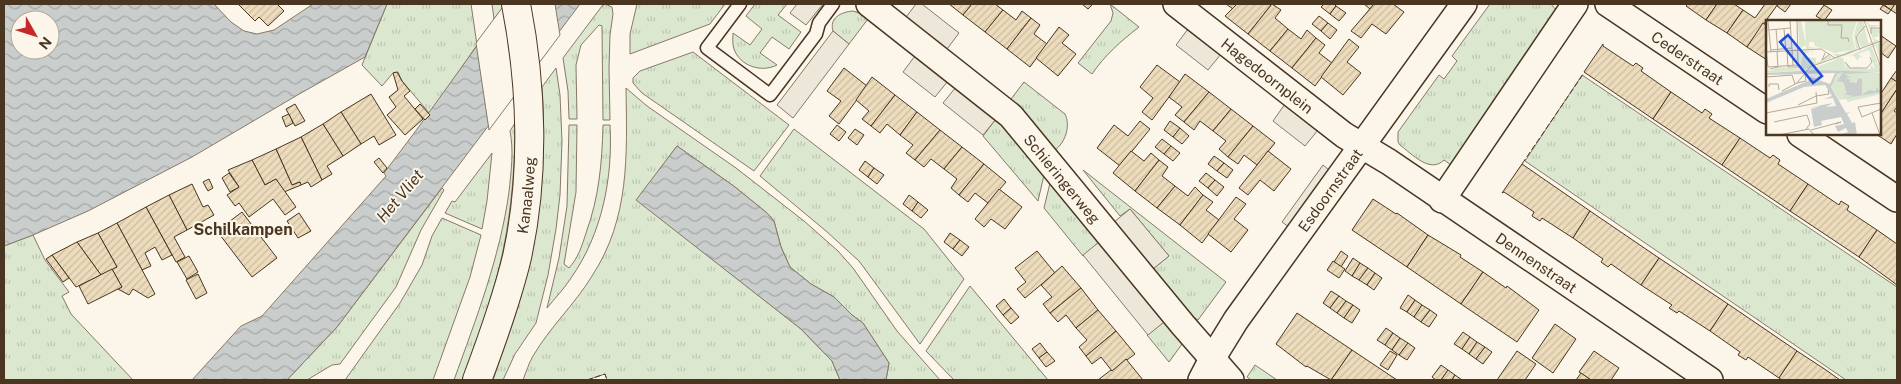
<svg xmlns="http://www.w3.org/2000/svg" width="1901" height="384" font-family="'Public Sans',sans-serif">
  <defs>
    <pattern id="grass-tufts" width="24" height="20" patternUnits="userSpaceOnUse" patternTransform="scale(1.25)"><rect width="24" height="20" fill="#dce7d0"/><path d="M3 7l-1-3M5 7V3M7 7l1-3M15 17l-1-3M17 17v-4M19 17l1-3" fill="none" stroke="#bec7b2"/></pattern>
    <pattern id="water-waves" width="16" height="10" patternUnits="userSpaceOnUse" patternTransform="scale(1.25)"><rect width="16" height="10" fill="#c9cecd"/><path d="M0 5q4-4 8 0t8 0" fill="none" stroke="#a5a8a6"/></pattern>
    <pattern id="building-hatch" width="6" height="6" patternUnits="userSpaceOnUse" patternTransform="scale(1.25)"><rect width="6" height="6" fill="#ecdcbc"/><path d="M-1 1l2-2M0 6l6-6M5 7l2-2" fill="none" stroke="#ccbda1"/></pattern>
  </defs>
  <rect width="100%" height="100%" fill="#fbf6e9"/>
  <g fill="url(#grass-tufts)" stroke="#887966">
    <polygon points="387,4 471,4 477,45 430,114 402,81 398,72 393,73 382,86 362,65"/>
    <polygon points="492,4 502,4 503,7 494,19"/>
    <polygon points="605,4 612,7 613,14 610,35 609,68 610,120 603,120 602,26 599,25 581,45 576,65 577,119 569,119 568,91 563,58 602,6"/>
    <polygon points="637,4 725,4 710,24 630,54 630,34"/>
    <path d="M755 4H787L778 15 801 32 789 49 772 37 760 53 777 65C761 73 740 66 734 49 732 43 733 38 733 33L750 45 762 29 746 16Z"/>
    <path d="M1110 4 1139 27C1121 41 1105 55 1092 74L1078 63 1111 21 1113 13Z"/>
    <path d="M1490 4H1551L1556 10 1451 165 1444 160C1430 174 1412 154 1400 145L1398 142V132L1439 75 1444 79 1457 61 1452 56Z"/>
    <path d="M853 11 859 13 868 19 849 44 833 31C829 18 841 12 853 11Z"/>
    <polygon points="693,52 789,125 754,171 642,93 633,83 633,78 640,71"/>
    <path d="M556 68 560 95 562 141 560 195 556 229 548 275 536 323 515 354 503 380H493C503 351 514 322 522 293 540 226 547 156 542 87Z"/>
    <polygon points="1582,75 1897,287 1897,380 1846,380 1525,161"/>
    <path d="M1024 82 1065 114C1071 126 1065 143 1055 150L1030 118 1011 99Z"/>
    <path d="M626 88 647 106 736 168 804 221 838 251 853 268 897 331 940 380H886L889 363 863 323 852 315 834 297 811 284 790 267 781 247 774 221 767 213 735 187 677 146 637 200 801 329 832 361 840 380H607L605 374 587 380H523C526 372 529 363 533 356 550 327 575 304 592 276 630 218 627 155 626 88Z"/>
    <polygon points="996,119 1044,175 1038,201 983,136"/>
    <path d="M515 123C515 180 509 239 492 293 484 323 473 352 462 380H454C476 319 500 257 509 192 511 172 514 151 510 131Z"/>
    <path d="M569 125H577L576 192 564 264 569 268C578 258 582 246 586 233 599 197 602 164 603 125H610C613 178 602 234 571 278 564 289 555 298 547 308L559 258 567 206Z"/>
    <polygon points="794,129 924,229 964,279 920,344 859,261 826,231 760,176"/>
    <polygon points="492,153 487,201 482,229 445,213 452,201 455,202"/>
    <polygon points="1083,170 1226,282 1198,320 1189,314 1153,269 1169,256 1130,209 1120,216"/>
    <polygon points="1050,183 1099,242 1083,256 1044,208"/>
    <polygon points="442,188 444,190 421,230 396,287 340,364 332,365 307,380 287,380 337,327"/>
    <polygon points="442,218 481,235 470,277 433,380 345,380 400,303 422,265 432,236"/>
    <polygon points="33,235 45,260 69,292 62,296 71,314 133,380 4,380 4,246"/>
    <polygon points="970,286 1048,380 954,380 926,351"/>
    <polygon points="1164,322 1182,344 1169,362 1147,335"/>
    <polygon points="1255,365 1277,380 1251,380 1247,377"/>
  </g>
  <g fill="#ede7d9" stroke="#887966">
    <polygon points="797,4 823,4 806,25 790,13"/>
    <polygon points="916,4 922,4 959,33 947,49 906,17"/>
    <polygon points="1188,29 1221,54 1208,70 1176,45"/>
    <polygon points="833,31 849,44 793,118 777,105"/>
    <polygon points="915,56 948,81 935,97 903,72"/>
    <polygon points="956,87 996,119 983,135 943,103"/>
    <polygon points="1285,104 1318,130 1305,146 1273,121"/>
    <polygon points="1323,165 1329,170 1289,227 1282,222"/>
    <polygon points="1130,209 1169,256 1153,269 1114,222"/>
    <polygon points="1099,242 1164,322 1148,335 1083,255"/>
  </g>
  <g fill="url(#water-waves)" stroke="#887966" fill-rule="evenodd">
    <path d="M4 4H214L231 22 244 31 257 34 274 30 313 4H387L365 57 301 93 192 157 88 211 33 235 4 246ZM20 20H50V50H20Z"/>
    <path d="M508 4H580L337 327 287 380H192L241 326 262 316 386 176 384 173C427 118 465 60 508 4Z"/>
    <polygon points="677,146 735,187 767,213 774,221 781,247 790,267 811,284 834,297 852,315 863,323 889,363 886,380 840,380 832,361 801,329 636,200"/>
  </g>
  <polygon fill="#fbf6e9" stroke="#887966" points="505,4 555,4 560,35 489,130 476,43"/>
  <g fill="url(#building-hatch)" stroke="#4a3520">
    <polygon points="238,4 277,4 284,11 268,26 259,17 255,21"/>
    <polygon points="949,4 972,4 963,15"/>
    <polygon points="972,4 995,4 1003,10 985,32 963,15"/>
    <polygon points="1082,4 1093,4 1088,9"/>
    <polygon points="1226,4 1237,4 1233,9"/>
    <polygon points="1237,4 1272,4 1248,34 1225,16"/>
    <polygon points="1272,4 1281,10 1275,18 1288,29 1270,51 1248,34"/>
    <polygon points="1324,4 1334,4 1336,6 1330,14 1321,7"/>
    <polygon points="1364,4 1374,4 1370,9"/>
    <polygon points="1374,4 1393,4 1404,12 1386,34 1372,24 1361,38 1351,31"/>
    <polygon points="1688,4 1717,4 1706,20 1686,6"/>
    <polygon points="1717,4 1734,4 1743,10 1727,33 1706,20"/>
    <polygon points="1765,4 1778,4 1747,47 1727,33 1743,10 1755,18"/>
    <polygon points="1778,4 1791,4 1785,12 1777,6"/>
    <polygon points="1883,4 1895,4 1891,10"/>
    <polygon points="1895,4 1897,4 1897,14 1891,10"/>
    <polygon points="1824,5 1832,10 1824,21 1816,16"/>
    <polygon points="1883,5 1891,10 1888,14 1880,9"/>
    <polygon points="1336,6 1346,13 1339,21 1330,14"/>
    <polygon points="1003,10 1016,20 1022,11 1031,18 1007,49 985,32"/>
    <polygon points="1319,16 1328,23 1321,31 1312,24"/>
    <polygon points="1031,18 1040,25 1034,34 1047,44 1030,67 1007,49"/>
    <polygon points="1328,23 1337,30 1330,39 1321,31"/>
    <polygon points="1763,23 1767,26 1767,60 1747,47"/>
    <polygon points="1059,27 1069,35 1062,43 1076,54 1058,76 1036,58"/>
    <polygon points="1288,29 1301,39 1307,30 1316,38 1292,68 1270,51"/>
    <polygon points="1880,35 1896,46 1888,58 1880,52"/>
    <polygon points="1316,38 1325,45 1319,53 1332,63 1315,86 1292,68"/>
    <polygon points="1349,39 1359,47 1347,62 1361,73 1343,95 1321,77"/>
    <polygon points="1603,44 1603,46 1633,66 1636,63 1643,68 1641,71 1671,92 1653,119 1584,72"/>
    <polygon points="1157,65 1180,82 1152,120 1142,112 1153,98 1140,87"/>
    <polygon points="844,68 867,86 839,124 829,116 841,101 827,91"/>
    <polygon points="1897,70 1897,82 1891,78"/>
    <polygon points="397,72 402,81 410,91 404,96 423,119 405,135 387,115 396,107 389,97 398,90 393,73"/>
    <polygon points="1185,74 1209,92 1184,122 1175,115 1182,107 1169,97"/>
    <polygon points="872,77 895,95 871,126 862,119 869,111 856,100"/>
    <polygon points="1891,78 1897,82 1897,89 1880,115 1880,95"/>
    <polygon points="1897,89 1897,107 1894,111 1897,113 1897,134 1891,144 1876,134 1880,134 1880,115"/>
    <polygon points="1209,92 1231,109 1213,131 1200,121 1194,130 1184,122"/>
    <polygon points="1671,92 1702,113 1705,109 1712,114 1709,118 1740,138 1722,165 1653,119"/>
    <polygon points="371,94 396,135 379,145 374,136 361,144 341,112"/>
    <polygon points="895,95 917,112 900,135 887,124 880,133 871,126"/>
    <polygon points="295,104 305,121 295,126 286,109"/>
    <polygon points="420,104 430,115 425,120 415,109"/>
    <polygon points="1231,109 1253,126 1228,157 1219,149 1226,141 1213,131"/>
    <polygon points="341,112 361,144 343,156 323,124"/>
    <polygon points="917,112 940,130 915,160 906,153 913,145 900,135"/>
    <polygon points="289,114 293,123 286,127 282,117"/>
    <polygon points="1140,121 1150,129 1120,166 1097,148 1114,125 1128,136"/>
    <polygon points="1170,121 1180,128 1173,137 1164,130"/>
    <polygon points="323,124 343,156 327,166 332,174 322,180 301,137"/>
    <polygon points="837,125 846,132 839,141 830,134"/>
    <polygon points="1253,126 1275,143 1257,165 1244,155 1238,164 1228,157"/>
    <polygon points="1180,128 1189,136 1182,144 1173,137"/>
    <polygon points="855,129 864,135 857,145 848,138"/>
    <polygon points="940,130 962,147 944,169 931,159 924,167 915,160"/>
    <polygon points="301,137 322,180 311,187 308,182 301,185 300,182 292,185 276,149"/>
    <polygon points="1740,138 1770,158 1773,155 1780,160 1778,164 1808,184 1790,211 1722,165"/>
    <polygon points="1162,139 1171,146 1164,154 1155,147"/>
    <polygon points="1171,146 1180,153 1173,161 1164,154"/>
    <polygon points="962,147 984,164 959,195 951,188 957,179 944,169"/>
    <polygon points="276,149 292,185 300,182 301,185 284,192 276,179 265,185 252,160"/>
    <polygon points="1131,151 1144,161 1151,153 1159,160 1135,191 1113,173"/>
    <polygon points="1268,151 1291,169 1274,191 1260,180 1248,195 1239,188"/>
    <polygon points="1214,156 1224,163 1217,171 1208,164"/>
    <polygon points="379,158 387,168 383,173 374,162"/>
    <polygon points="252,160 265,185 276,179 296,207 285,215 273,199 249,217 239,203 235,206 227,195 239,187 228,170"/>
    <polygon points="1159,160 1168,167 1162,176 1175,186 1157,208 1135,191"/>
    <polygon points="865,161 874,168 868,177 859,170"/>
    <polygon points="1224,163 1233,170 1227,178 1217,171"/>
    <polygon points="984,164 1006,182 988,203 975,193 968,202 959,195"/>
    <polygon points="1522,164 1590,211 1573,238 1542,218 1540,221 1532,216 1534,212 1504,192 1502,193"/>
    <polygon points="874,168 884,175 877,184 868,177"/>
    <polygon points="229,173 239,187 230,192 222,178"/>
    <polygon points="1206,173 1215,180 1208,188 1199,181"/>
    <polygon points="209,179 213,188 208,191 203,182"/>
    <polygon points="1215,180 1224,187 1217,196 1208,188"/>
    <polygon points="192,184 203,207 208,205 214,215 187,230 169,195"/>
    <polygon points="1808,184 1839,205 1841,201 1849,206 1847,210 1877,230 1859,257 1790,211"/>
    <polygon points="1175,186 1188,196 1195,187 1203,195 1180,225 1157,208"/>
    <polygon points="999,189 1022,207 1005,229 991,219 984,227 975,219"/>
    <polygon points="169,195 187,230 174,237 185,257 176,262 146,207"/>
    <polygon points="909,195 918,202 912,211 903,204"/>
    <polygon points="1203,195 1213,202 1206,210 1219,220 1202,243 1180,225"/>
    <polygon points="1236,197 1246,204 1234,219 1248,230 1231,252 1208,234"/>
    <polygon points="1373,199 1396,214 1397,213 1428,235 1407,267 1352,230"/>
    <polygon points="918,202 928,210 921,218 912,211"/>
    <polygon points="146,207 172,255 162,260 155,247 145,253 151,266 142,270 117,223"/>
    <polygon points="1590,211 1659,258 1641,285 1611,264 1608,267 1601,262 1603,259 1573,238"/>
    <polygon points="242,212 277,258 252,277 217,231"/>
    <polygon points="299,213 311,231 298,238 287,221"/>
    <polygon points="117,223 155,294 148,298 133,289 129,295 118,289 122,287 112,269 117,267 98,233"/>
    <polygon points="1877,230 1897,244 1897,285 1859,257"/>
    <polygon points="98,233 117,267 101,275 77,242"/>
    <polygon points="950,233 960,240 953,249 944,242"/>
    <polygon points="1428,235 1461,255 1460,257 1483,272 1461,304 1407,267"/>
    <polygon points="960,240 969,247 962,256 953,249"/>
    <polygon points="77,242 101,275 76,287 52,255"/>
    <polygon points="1037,251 1055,273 1025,298 1017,289 1026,282 1015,268"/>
    <polygon points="1341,251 1348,256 1341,267 1334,262"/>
    <polygon points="52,255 69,278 63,282 46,259"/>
    <polygon points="189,256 198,272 187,279 177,262"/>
    <polygon points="1353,258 1360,263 1352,276 1345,271"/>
    <polygon points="1659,258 1728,304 1710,331 1679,311 1677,313 1669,308 1672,305 1641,285"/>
    <polygon points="1333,261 1345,269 1339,278 1327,270"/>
    <polygon points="1360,263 1368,268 1359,280 1352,276"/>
    <polygon points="1062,266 1081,288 1050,313 1043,304 1052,297 1041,285"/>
    <polygon points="1368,268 1375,273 1367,285 1359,280"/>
    <polygon points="112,269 122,287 88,304 79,286"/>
    <polygon points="1483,272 1506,288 1507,286 1539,310 1517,342 1461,304"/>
    <polygon points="1375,273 1382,278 1374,290 1367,285"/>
    <polygon points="198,274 207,293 196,299 186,280"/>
    <polygon points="1081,288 1098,310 1076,328 1066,315 1058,322 1050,313"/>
    <polygon points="1331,291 1339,296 1330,308 1323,303"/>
    <polygon points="1408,295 1415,300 1407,312 1400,308"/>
    <polygon points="1339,296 1346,301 1337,313 1330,308"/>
    <polygon points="1004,299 1011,308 1003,315 996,306"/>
    <polygon points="1415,300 1422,305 1414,317 1407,312"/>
    <polygon points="1346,301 1353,305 1344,318 1337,313"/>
    <polygon points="1728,304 1797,351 1779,378 1748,357 1746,360 1738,355 1740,352 1710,331"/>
    <polygon points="1353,305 1360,310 1352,323 1344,318"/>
    <polygon points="1422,305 1430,310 1421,322 1414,317"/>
    <polygon points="1011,308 1019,317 1011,324 1003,315"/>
    <polygon points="1098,310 1116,331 1086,356 1079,347 1087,340 1076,328"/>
    <polygon points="1430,310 1437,315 1429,327 1421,322"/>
    <polygon points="1297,313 1352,350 1331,380 1307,366 1306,367 1276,344"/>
    <polygon points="1555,324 1576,339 1553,373 1532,358"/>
    <polygon points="1386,328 1393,333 1385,345 1377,340"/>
    <polygon points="1116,331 1135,354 1112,371 1101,357 1092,364 1086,356"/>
    <polygon points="1463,332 1470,337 1462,349 1454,344"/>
    <polygon points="1393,333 1400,338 1392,350 1385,345"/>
    <polygon points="1470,337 1477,342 1469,354 1462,349"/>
    <polygon points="1400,338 1408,343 1399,355 1392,350"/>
    <polygon points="1477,342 1485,347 1476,359 1469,354"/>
    <polygon points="1040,343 1047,352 1039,358 1032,349"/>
    <polygon points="1408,343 1415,348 1407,360 1399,355"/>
    <polygon points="1485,347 1492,352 1483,364 1476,359"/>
    <polygon points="1352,350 1397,380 1331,380"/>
    <polygon points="1390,351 1397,355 1388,370 1380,365"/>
    <polygon points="1517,351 1536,364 1525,380 1497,380"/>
    <polygon points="1594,351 1619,368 1611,380 1591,380 1579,372"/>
    <polygon points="1797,351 1826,370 1840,380 1782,380 1779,378"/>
    <polygon points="1047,352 1055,361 1046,367 1039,358"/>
    <polygon points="1126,359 1143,380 1098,380 1111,370 1112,371"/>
    <polygon points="1441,365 1448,370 1441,380 1436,380 1432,377"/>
    <polygon points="1448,370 1455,375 1452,380 1441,380"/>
    <polygon points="1581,373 1591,380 1576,380"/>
    <polygon points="1455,375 1462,380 1452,380"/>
  </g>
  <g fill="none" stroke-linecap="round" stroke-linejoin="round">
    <g stroke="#4a3520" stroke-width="15">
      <polyline id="lane" points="740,4 707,48 770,95 816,34 819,23 833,4"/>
    </g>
    <g stroke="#4a3520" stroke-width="28">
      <g id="street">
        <path id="s1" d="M869 4 1011 116 1183 325 1231 380"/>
        <path id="s2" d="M1176 4 1344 135 1389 162 1710 380"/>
        <path id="s3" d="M1608 4 1767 111"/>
        <polyline points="1800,134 1897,199"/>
        <polyline points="1442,200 1575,4"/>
        <path id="s4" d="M1201 380 1212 359 1236 320 1464 4"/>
      </g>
    </g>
    <g stroke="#4a3520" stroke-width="30">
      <g id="secondary">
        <path id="s5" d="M477 380C492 340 507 299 517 257 535 175 532 86 516 4"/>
      </g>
    </g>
    <use href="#lane" stroke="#fbf6e9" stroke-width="12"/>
    <use href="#street" stroke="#fbf6e9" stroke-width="25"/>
    <use href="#secondary" stroke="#fbf6e9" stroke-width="28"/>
    <g stroke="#4a3520" stroke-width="1" stroke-dasharray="6 2.5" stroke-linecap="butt">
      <polyline points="1522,164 1584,73"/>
      <polyline points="587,380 605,374 607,380"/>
    </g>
  </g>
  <g text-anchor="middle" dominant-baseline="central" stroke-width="4" stroke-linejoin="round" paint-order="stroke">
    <g font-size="15" fill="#4a3520" stroke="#fbf6e9">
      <text stroke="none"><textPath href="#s3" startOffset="96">Cederstraat</textPath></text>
      <text stroke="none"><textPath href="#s2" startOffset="116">Hagedoornplein</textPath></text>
      <text stroke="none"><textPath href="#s1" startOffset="262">Schieringerweg</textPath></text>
      <text stroke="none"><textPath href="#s4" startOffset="230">Esdoornstraat</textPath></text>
      <text stroke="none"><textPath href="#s5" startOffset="192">Kanaalweg</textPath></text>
      <text stroke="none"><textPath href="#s2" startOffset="444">Dennenstraat</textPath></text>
    </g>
    <g font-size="16" font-style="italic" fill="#4a3520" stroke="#fbf6e9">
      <text transform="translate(400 196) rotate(-50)">Het Vliet</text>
    </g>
    <g font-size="16" font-weight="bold" fill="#4a3520" stroke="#fbf6e9">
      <text x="243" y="229">Schilkampen</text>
    </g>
  </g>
  <g transform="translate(1766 20)">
    <rect width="115" height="115" fill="#fbf6e9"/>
    <path d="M35 0 40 25 33 29 32 1ZM39 0 57 5 60 0V5H54V14H58L55 22 70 19V26H82V19L84 25 83 18H76V8L83 7 84 17 87 5 67 3V0H85V4L91 0 86 16 89 27 86 29 90 28 88 16 92 0H97L102 23 108 22 100 0 104 5H115L104 8 115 9V14L111 13 113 16 107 18 115 22 105 26 115 23V43L110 26 106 27 115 52 41 50 67 41 71 38 66 32 69 34H77L84 30 69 33 63 29 69 32 68 27 49 25V21H43V27L52 28 40 29ZM98 10 91 17 95 27 114 22 81 37 87 35 92 41 93 37 97 38 92 34 103 30 109 49 105 45 104 49H90L93 46 86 49 80 42V49L77 38 72 37 79 36 93 30 83 33 92 28 90 15ZM38 31H46L47 36 45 31 42 32 44 36 40 32 41 45V37L50 38V43L65 35V38L37 50 0 53V47L4 51 13 47 34 49ZM72 52H78L73 57 74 60H81L74 58 78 57V52L115 53V74L82 82 80 79 73 80 65 66ZM92 58 95 62 91 63H95L91 75 96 74 87 77 77 64 85 63 84 67H87Z" fill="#dce7d0" fill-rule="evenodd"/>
    <path d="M39 0H91L86 16 89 27 69 33 49 26 48 22H41Z" fill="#dce7d0"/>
    <path d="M49 50 115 52 78 54 85 57 79 58 85 60 83 62 90 63 92 58 96 59V75L103 70 110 71V67L115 72 75 79 87 76 77 74 81 73 77 62 71 61 77 52 71 54 65 67 80 93 85 92 81 94 86 103 89 102 91 115H73L82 112 80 108 72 112 69 106 78 104 75 97 55 101 56 105 48 107 45 89 54 86 35 89 67 83 60 87 70 86 67 78 58 79 66 76 59 65 38 67 0 83V79L42 61 44 57 40 55 64 64 69 53 0 55V53Z" fill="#c9cecd"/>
    <path fill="none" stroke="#b4a999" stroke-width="1" d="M24 0 27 45M31 0 32 45M62 0V5H76L75 18H82L83 22M98 0 115 48M2 1 5 32M10 9 12 32M18 9 20 31M3 10 24 8M105 14V8H115M5 30 26 28M94 30 90 17 99 6M21 31 22 47H36L32 45M0 32 55 29 69 38M0 32 2 47 32 45M59 33 56 40 64 34M79 42 84 48H101L106 42 104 37M4 49 12 47 11 32M0 57 26 55 29 64M31 63 40 61 39 55M3 67V64H12L13 70M16 71 31 63 44 47 115 21M50 76 63 74 62 70M115 83 92 87 96 97 115 89M32 85 50 76M0 93 51 83 50 72M106 93 114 115M8 102 41 95 44 104 40 109M45 110 75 102 69 104M13 115 43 109 48 115"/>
    <path fill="#1d4ed8" fill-opacity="0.15" stroke="#1d4ed8" stroke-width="2.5" d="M22 15 56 56 47 63 14 22Z"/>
    <rect width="115" height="115" fill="none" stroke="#4a3520" stroke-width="2.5"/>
  </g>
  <rect width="1901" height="384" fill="none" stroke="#4a3520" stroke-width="10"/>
  <g transform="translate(35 35) rotate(129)"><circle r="24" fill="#fbf6e9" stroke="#b4a999"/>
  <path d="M0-4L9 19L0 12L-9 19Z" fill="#c62828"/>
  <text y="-8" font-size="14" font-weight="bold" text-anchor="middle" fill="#4a3520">N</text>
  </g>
</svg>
